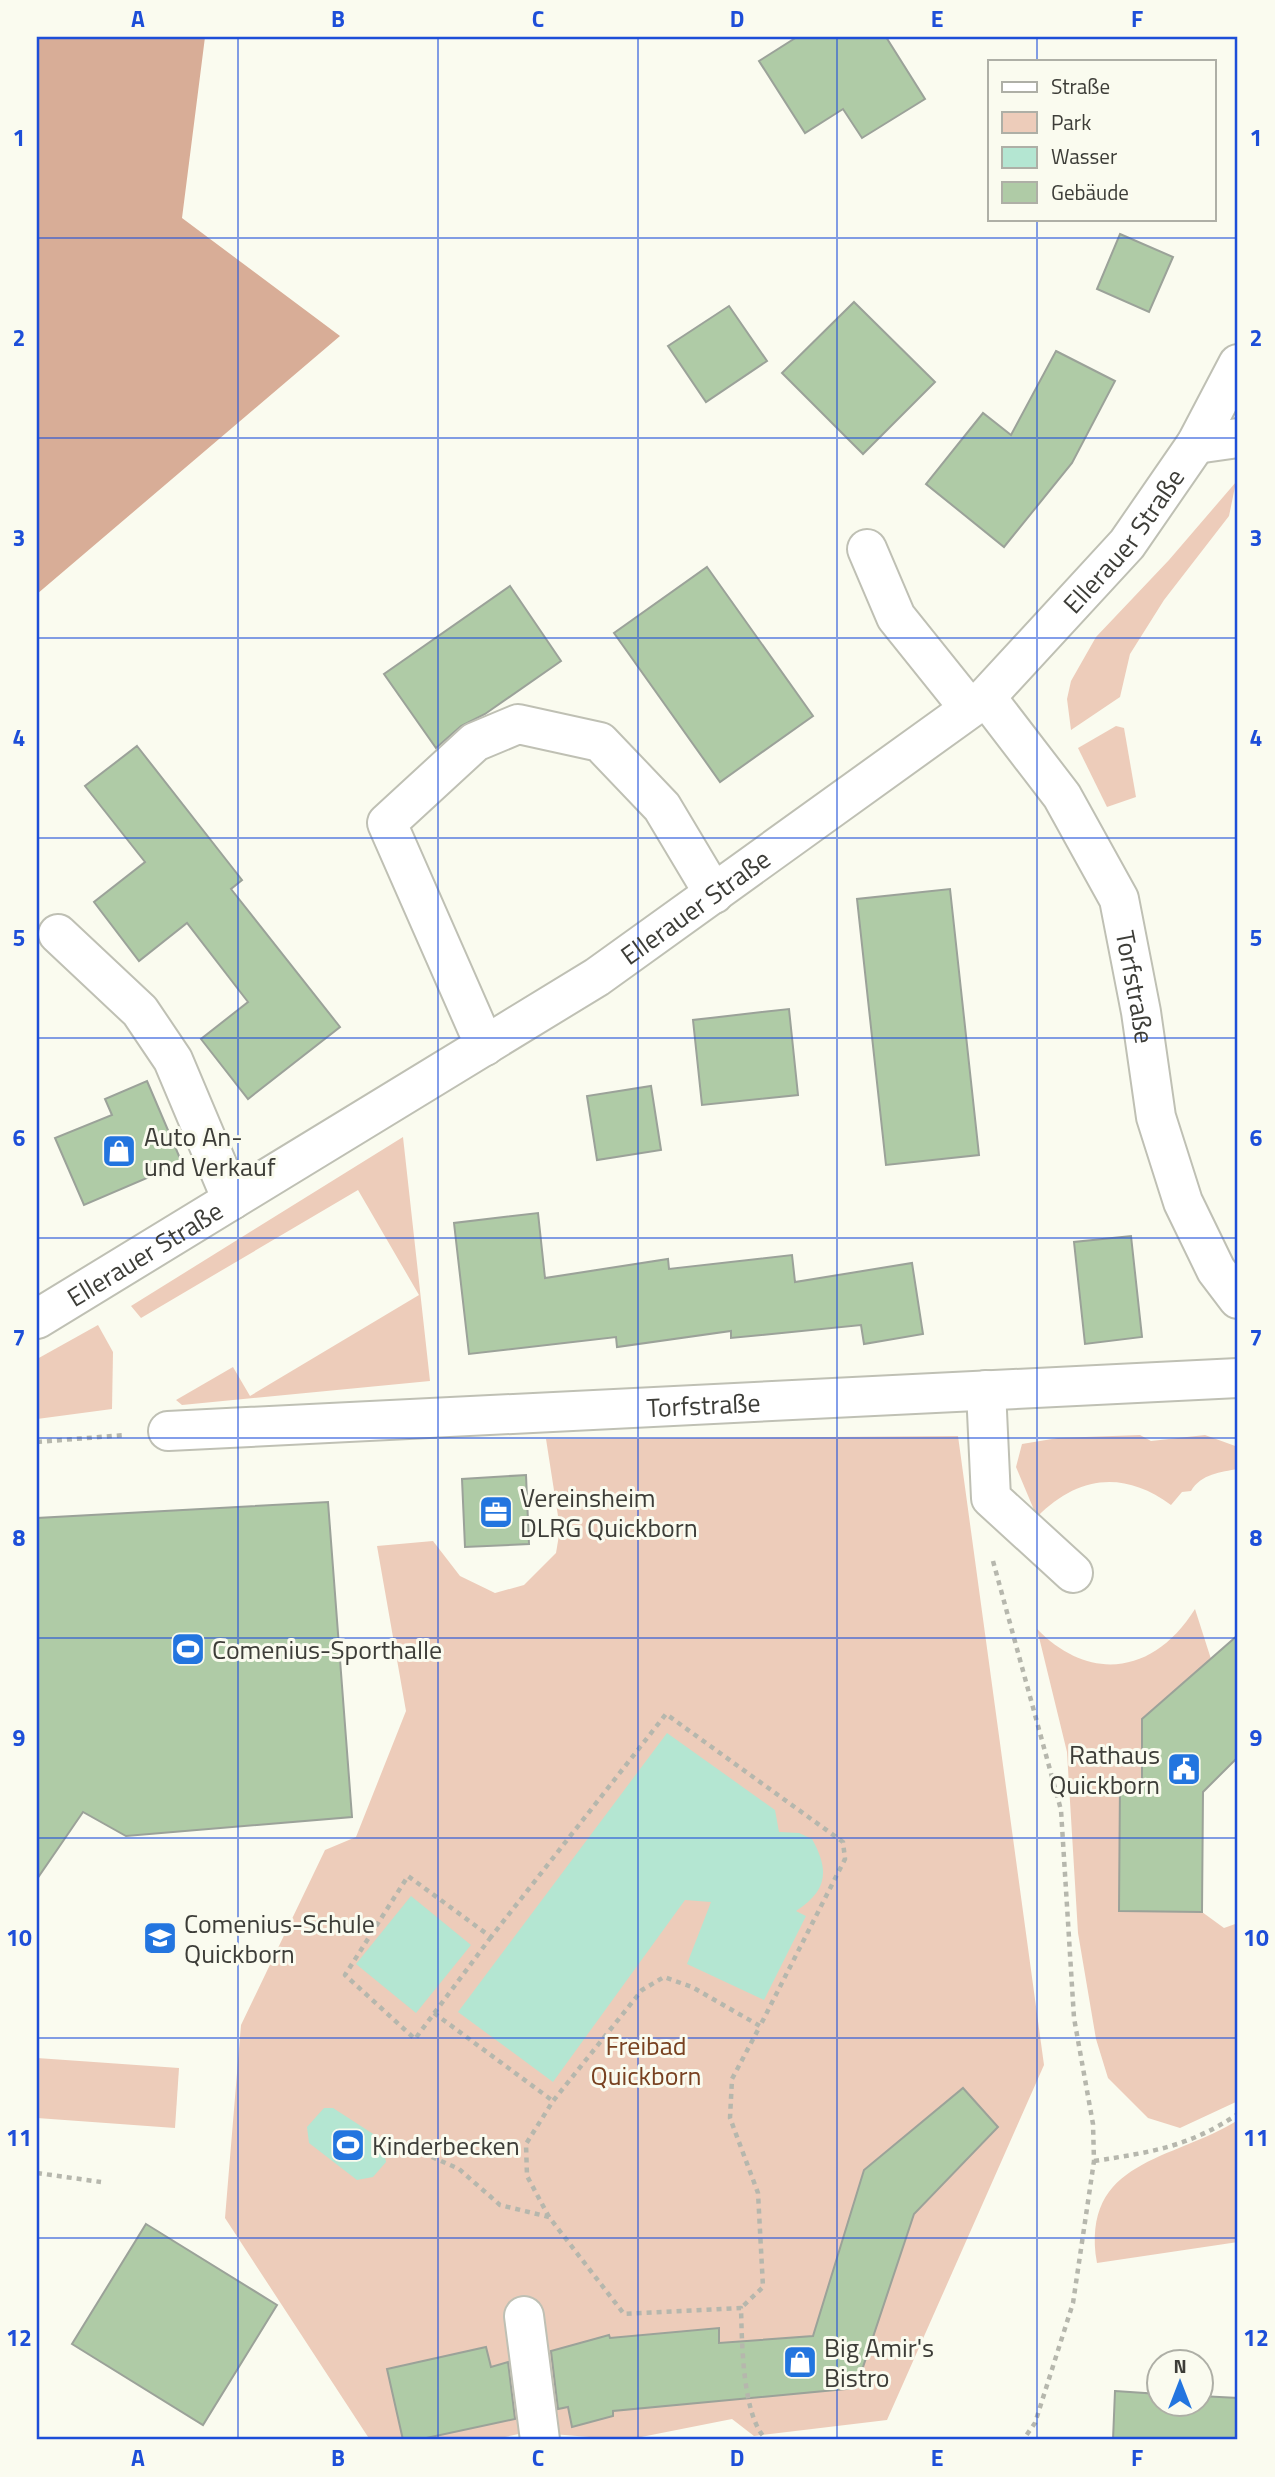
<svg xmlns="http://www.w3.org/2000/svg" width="1275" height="2477" font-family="'Titillium Web',sans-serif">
  <rect width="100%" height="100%" fill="#fafbef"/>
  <g fill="#edccba">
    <polygon points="1236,482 1229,516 1164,600 1130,654 1120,697 1071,730 1067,699 1071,681 1096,637 1169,560"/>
    <polygon points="1116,726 1124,728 1136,797 1107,807 1078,748"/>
    <polygon points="403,1137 430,1381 182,1405 176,1400 233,1367 250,1396 419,1295 358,1190 141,1318 131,1306"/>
    <polygon points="98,1325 113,1352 112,1409 37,1419 37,1359"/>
    <path d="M1140 1435 1151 1441 1205 1435 1238 1447V1469C1221 1472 1201 1474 1191 1491L1182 1492 1171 1505C1123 1470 1078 1476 1037 1517L1016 1467 1022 1444 1058 1438Z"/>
    <polygon points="958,1436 1044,2065 887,2420 754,2436 732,2419 626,2440 528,2432 491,2440 370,2440 225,2218 241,2025 325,1850 356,1837 406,1711 377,1546 433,1541 460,1576 495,1593 524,1585 556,1553 560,1529 546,1439"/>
    <path d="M1195 1609 1211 1659 1142 1719V1782H1120L1119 1911 1202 1912 1224 1928 1238 1923V2101L1180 2128 1148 2118 1108 2078 1096 2039 1078 1933 1067 1752 1037 1629C1091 1684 1155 1673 1195 1609Z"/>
    <polygon points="37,2058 179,2068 175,2128 37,2118"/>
    <path d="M1238 2120V2242L1097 2263C1080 2159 1173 2161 1238 2120Z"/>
  </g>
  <polygon fill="#d8ad97" points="37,37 205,37 182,218 340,336 37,594"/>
  <g fill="#b4e6d2">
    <path d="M667 1733 775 1810 779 1832 799 1833 812 1839C830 1871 827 1891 796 1911L806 1916 764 2000 687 1964 711 1902 685 1900 553 2082 458 2012Z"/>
    <polygon points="411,1896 471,1945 416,2013 356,1964"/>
    <polygon points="324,2108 333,2108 381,2139 386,2162 373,2177 357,2180 309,2143 307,2127"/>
  </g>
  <g fill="#afcba6" stroke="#9ba299" stroke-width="2">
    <polygon points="797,37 886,37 925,99 862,138 843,109 805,133 759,61"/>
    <polygon points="1120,234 1173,257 1149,312 1097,289"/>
    <polygon points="854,302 935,382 863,454 782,373"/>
    <polygon points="729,306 767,361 706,402 668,346"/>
    <polygon points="1056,351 1115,381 1072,463 1004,547 926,484 983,413 1011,435"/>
    <polygon points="707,567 813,716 720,782 614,633"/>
    <polygon points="510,586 561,661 485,714 461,726 436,748 384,674"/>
    <polygon points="137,746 242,880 231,889 340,1027 248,1099 201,1039 248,1002 187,923 139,961 94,902 145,862 85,786"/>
    <polygon points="950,889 979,1155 886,1165 857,899"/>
    <polygon points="789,1009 798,1095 702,1105 693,1020"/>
    <polygon points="147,1081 182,1163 84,1205 55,1138 112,1115 105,1099"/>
    <polygon points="651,1086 661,1150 597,1160 587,1096"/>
    <polygon points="538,1213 545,1278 668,1259 669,1269 792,1255 795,1282 912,1263 923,1334 864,1344 861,1325 731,1338 731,1331 617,1347 616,1337 469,1354 454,1223"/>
    <polygon points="1131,1236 1142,1337 1085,1344 1074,1242"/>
    <polygon points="526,1475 529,1544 465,1547 462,1479"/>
    <polygon points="328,1502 352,1817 126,1836 83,1812 37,1879 37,1518"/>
    <polygon points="1238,1635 1238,1757 1203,1792 1202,1912 1119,1911 1120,1782 1142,1782 1142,1719"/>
    <polygon points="963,2088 998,2127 914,2214 856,2388 613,2411 613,2416 572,2427 568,2407 558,2409 551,2351 609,2335 610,2338 719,2328 719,2343 813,2336 864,2170"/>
    <polygon points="146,2224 277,2305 203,2425 72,2344"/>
    <polygon points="486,2347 491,2367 508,2362 515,2419 417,2440 403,2440 387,2369"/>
    <polygon points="1115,2391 1159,2394 1159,2404 1201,2404 1201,2396 1238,2398 1238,2440 1113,2440"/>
  </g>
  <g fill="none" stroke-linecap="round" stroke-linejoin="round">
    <g stroke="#bfc0b4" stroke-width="42">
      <g id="minor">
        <polyline points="1196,444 1238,438"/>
        <polyline points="867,549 896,617 969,708"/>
        <path id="s1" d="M986 697 1062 796 1119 899 1141 1012 1156 1117 1183 1202 1216 1270 1238 1299"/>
        <polyline points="58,934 140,1011 173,1060 232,1200"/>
        <polyline points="485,1046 387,823 475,742 518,724 600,742 662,807 714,894"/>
        <polyline points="986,1390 991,1498 1073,1573"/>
        <path id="s2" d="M168 1431 1238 1378"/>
        <polyline points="524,2316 540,2440"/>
      </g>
    </g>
    <g stroke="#bfc0b4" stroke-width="42">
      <g id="major">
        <path id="s3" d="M37 1319 597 977 986 697 1127 544 1196 444 1238 364"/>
      </g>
    </g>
    <g stroke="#b6b7ad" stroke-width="4.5" stroke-dasharray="5 5" stroke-linecap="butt">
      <polyline points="37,1442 125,1435"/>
      <polyline points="993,1561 1061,1810 1074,2018 1093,2124 1094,2161 1073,2303 1035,2423 1023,2440"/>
      <polyline points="491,1937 415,2039 345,1975 408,1876 491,1937 666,1714 843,1842 845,1859 760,2026"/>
      <polyline points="434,2013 553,2101"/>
      <path d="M403 2150 421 2152 459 2169 500 2205 549 2217 624 2314 741 2308C742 2341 742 2418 767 2440"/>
      <path d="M1094 2161C1152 2152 1188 2147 1238 2114"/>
      <polyline points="37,2173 101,2182"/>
      <polyline points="549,2217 527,2176 526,2144 553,2101 642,1990 664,1977 692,1987 760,2026 732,2079 730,2118 758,2193 763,2287 741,2308"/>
    </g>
    <use href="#minor" stroke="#fff" stroke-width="38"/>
    <use href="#major" stroke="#fff" stroke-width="38"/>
  </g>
  <path fill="none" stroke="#1d4ed8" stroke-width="2" stroke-opacity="0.55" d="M238 37V2440M438 37V2440M638 37V2440M837 37V2440M1037 37V61M1037 219V2440M37 238H1238M37 438H1238M37 638H1238M37 838H1238M37 1038H1238M37 1238H1238M37 1438H1238M37 1638H1238M37 1838H1238M37 2038H1238M37 2238H1238"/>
  <defs>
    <g id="shop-square" transform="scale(1.75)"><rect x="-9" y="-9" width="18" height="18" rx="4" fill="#2375df" stroke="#fafbef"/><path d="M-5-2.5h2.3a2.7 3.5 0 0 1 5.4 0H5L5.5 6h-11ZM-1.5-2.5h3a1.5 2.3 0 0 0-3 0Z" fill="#fff"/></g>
    <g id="office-square" transform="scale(1.75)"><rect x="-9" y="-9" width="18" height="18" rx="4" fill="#2375df" stroke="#fafbef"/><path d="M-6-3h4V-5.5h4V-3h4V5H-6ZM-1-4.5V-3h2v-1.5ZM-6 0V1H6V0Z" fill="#fff"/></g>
    <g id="stadium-square" transform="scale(1.75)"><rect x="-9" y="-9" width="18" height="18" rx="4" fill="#2375df" stroke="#fafbef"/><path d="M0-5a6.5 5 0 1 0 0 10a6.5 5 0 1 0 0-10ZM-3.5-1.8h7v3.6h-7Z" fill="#fff"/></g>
    <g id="civic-square" transform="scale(1.75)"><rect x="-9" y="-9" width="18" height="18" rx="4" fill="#2375df" stroke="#fafbef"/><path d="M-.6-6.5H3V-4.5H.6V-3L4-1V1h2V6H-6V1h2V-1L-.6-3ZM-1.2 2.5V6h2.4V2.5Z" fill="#fff"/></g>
    <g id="school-square" transform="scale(1.75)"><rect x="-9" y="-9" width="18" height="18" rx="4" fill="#2375df" stroke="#fafbef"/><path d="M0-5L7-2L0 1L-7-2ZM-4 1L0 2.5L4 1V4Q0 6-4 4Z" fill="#fff"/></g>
  </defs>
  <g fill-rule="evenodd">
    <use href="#shop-square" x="119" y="1151"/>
    <use href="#office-square" x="496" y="1512"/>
    <use href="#stadium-square" x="188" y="1649"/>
    <use href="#civic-square" x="1184" y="1769"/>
    <use href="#school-square" x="160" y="1938"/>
    <use href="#stadium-square" x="348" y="2145"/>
    <use href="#shop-square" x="800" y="2362"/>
  </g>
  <g text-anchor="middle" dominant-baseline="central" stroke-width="6" stroke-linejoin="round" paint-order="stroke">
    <g font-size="26" fill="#3d3d38" stroke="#fafbef">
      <text stroke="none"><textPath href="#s3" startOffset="1344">Ellerauer Straße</textPath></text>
      <text stroke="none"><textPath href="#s3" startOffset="777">Ellerauer Straße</textPath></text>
      <text stroke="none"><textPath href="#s1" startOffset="332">Torfstraße</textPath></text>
      <text stroke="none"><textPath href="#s3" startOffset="126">Ellerauer Straße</textPath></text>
      <text stroke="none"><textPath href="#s2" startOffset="536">Torfstraße</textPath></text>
    </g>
    <g font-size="26" fill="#3d3d38" stroke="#fafbef" text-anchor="start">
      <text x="144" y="1136">Auto An-<tspan x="144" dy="30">und Verkauf</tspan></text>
      <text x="520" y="1497">Vereinsheim<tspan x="520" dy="30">DLRG Quickborn</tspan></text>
      <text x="212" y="1649">Comenius-Sporthalle</text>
      <text x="1160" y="1754" text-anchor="end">Rathaus<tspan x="1160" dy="30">Quickborn</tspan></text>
      <text x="184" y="1923">Comenius-Schule<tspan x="184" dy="30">Quickborn</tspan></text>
      <text x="372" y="2145">Kinderbecken</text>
      <text x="824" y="2347">Big Amir's<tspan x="824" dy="30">Bistro</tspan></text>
    </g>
    <g font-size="26" fill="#784120" stroke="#fafbef">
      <text x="646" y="2045">Freibad<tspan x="646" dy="30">Quickborn</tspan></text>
    </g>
  </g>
  <rect width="1275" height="2477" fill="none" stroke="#fafbef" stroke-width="77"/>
  <rect x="988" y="60" width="228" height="161" fill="#fafbef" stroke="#aeafa6" stroke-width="2"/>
  <rect x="1002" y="82" width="35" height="10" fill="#ffffff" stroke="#aeafa6" stroke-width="2"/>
  <text x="1051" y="94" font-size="21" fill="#3d3d38">Straße</text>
  <rect x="1002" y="112" width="35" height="21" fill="#edccba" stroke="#aeafa6" stroke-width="2"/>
  <text x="1051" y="130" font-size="21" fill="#3d3d38">Park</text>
  <rect x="1002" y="147" width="35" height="21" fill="#b4e6d2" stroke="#aeafa6" stroke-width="2"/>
  <text x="1051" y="164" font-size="21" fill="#3d3d38">Wasser</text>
  <rect x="1002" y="182" width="35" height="21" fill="#afcba6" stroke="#aeafa6" stroke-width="2"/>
  <text x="1051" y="200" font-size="21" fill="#3d3d38">Gebäude</text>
  <g transform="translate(1180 2383)"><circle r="33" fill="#fafbef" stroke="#aeafa6" stroke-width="2"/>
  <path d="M0-5L12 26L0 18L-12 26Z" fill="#2375df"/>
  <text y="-10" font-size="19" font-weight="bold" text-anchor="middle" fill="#3d3d38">N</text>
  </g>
  <rect x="38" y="38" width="1198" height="2400" fill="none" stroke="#1d4ed8" stroke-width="2.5"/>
  <g font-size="23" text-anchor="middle" font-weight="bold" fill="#1d4ed8">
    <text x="138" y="27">A</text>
    <text x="338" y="27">B</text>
    <text x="538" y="27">C</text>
    <text x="737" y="27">D</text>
    <text x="937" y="27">E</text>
    <text x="1137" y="27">F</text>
    <text x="19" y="146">1</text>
    <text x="1256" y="146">1</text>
    <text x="19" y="346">2</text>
    <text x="1256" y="346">2</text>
    <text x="19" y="546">3</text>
    <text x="1256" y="546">3</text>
    <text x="19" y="746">4</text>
    <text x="1256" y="746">4</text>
    <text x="19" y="946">5</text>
    <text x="1256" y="946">5</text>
    <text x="19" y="1146">6</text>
    <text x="1256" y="1146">6</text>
    <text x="19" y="1346">7</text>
    <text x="1256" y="1346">7</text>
    <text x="19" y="1546">8</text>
    <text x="1256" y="1546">8</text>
    <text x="19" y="1746">9</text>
    <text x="1256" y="1746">9</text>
    <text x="19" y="1946">10</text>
    <text x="1256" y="1946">10</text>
    <text x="19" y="2146">11</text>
    <text x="1256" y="2146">11</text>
    <text x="19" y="2346">12</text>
    <text x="1256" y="2346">12</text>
    <text x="138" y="2466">A</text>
    <text x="338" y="2466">B</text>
    <text x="538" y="2466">C</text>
    <text x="737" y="2466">D</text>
    <text x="937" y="2466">E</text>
    <text x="1137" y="2466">F</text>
  </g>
</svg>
